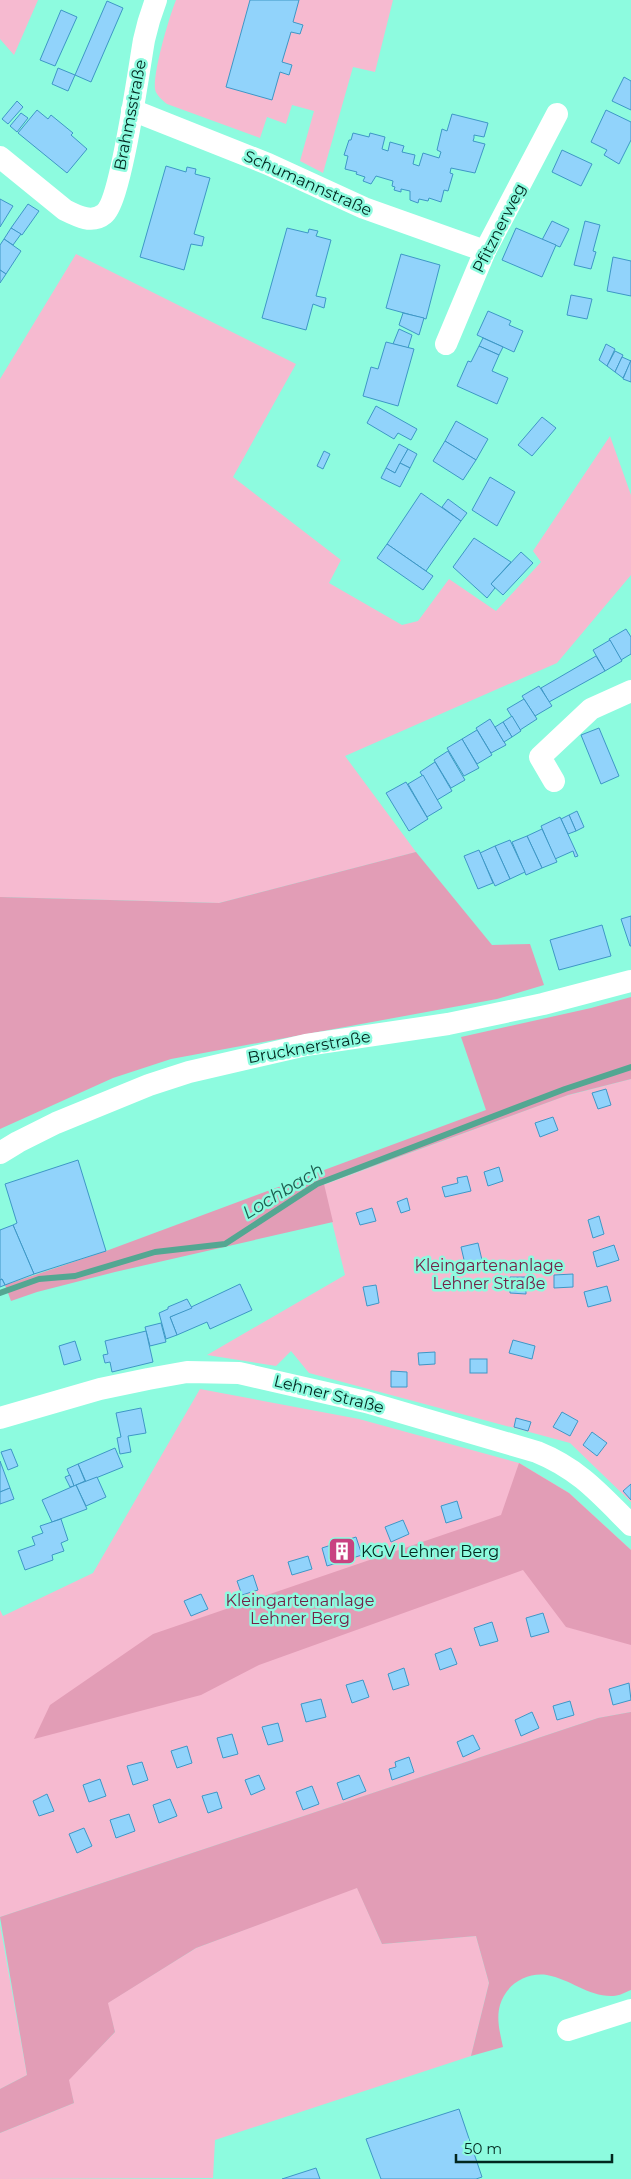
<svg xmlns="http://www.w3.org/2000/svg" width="631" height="2179" font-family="Montserrat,sans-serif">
  <rect width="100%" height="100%" fill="#8dfbdf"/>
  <g fill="#f6bad0">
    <polygon points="0,0 38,0 14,55 0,39"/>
    <path d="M176 0H393L375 72 353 67 323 173 300 161 314 111 292 105 286 124 267 117 260 138 167 104C162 100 156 95 155 89 153 72 169 17 176 0Z"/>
    <polygon points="76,254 296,364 233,477 341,560 329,583 402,625 418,621 449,579 496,611 541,562 533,551 610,436 631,495 631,575 557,663 345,756 416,852 219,903 0,897 0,379"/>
    <polygon points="631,1079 631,1502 570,1443 309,1373 291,1351 276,1366 207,1355 345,1275 323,1185 565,1096"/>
    <polygon points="200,1389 359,1419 519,1463 569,1493 631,1550 631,1712 598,1718 0,1917 0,1610 3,1616 93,1573"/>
    <polygon points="357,1887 382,1944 476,1936 489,1983 471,2056 215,2140 213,2178 0,2179 0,2133 74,2103 68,2080 115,2032 107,2003 196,1948"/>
    <polygon points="0,1925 27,2075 0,2089"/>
  </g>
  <g fill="#e29db6">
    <polygon points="416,852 492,945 530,944 544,985 497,999 171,1059 113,1078 0,1129 0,897 219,903"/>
    <polygon points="631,997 631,1079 568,1095 324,1184 333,1222 115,1272 37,1292 11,1301 5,1285 106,1251 486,1110 461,1037 591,1008"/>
    <polygon points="519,1463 569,1493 631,1550 631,1645 566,1627 523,1570 259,1665 201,1695 34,1739 50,1705 153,1634 501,1515"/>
    <path d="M631 1712V1990C626 1992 619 1996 613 1996 589 1997 570 1979 547 1975 527 1972 506 1984 500 2005 496 2019 500 2033 503 2047L471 2056 489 1983 476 1936 382 1944 357 1888 196 1948 108 2003 115 2032 69 2080 74 2103 0 2133V2089L27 2075 0 1917 598 1718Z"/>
  </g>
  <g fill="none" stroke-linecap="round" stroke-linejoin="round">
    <polyline stroke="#53a792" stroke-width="6" points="0,1293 39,1279 75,1276 155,1252 225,1244 317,1184 565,1089 631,1067"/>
  </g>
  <g fill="#91d3fb" stroke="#3e97c6">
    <polygon points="250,0 299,0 293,22 303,25 300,34 291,32 282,62 292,65 289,75 280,72 272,100 226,87"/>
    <polygon points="107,1 123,8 91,82 75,75"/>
    <polygon points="61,10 77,17 55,66 40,60"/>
    <polygon points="58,68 75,75 68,91 52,84"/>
    <polygon points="624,77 631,81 631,110 612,101"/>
    <polygon points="17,101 23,107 8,124 2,119"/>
    <polygon points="37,110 48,119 51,115 73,133 71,135 87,149 67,173 18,133"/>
    <polygon points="606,110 631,122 631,140 619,164 604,155 607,150 591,142"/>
    <polygon points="21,113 28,118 17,132 10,126"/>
    <polygon points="452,114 488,123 484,137 474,135 474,138 473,141 485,144 475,173 451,168 450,173 453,174 448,191 444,190 441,202 429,198 428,201 419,199 418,203 410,200 410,191 401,189 401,192 394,190 395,187 392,186 393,181 376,176 371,184 363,181 365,177 356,174 357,172 345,169 348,156 344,155 349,140 351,140 353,133 369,137 370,133 385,137 382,149 388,151 390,142 404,146 402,152 415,155 413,164 419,166 423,153 439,158 441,152 437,150 442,129 447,131"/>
    <polygon points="562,150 592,164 581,186 552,172"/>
    <polygon points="166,166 186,172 187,167 196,169 195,174 210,178 194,234 204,237 202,246 191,244 184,270 140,257"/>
    <polygon points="0,199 13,206 0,227"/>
    <polygon points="28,204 39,211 22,235 11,228"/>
    <polygon points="552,221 569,229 560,247 542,240"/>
    <polygon points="585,221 600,225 593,251 596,252 591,269 574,265"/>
    <polygon points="11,228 21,234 13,245 4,239"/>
    <polygon points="287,228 308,233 309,229 318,231 316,236 331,240 316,296 326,298 324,308 313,304 306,330 262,318"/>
    <polygon points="516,228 556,245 542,277 502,260"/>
    <polygon points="4,239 21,251 6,274 0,270 0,245"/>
    <polygon points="401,254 440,265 426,319 386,308"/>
    <polygon points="613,257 631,261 631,296 607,291"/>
    <polygon points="0,270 6,274 0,283"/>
    <polygon points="571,295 592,299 587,319 567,315"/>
    <polygon points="488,311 511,321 509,325 523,331 514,352 477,335"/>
    <polygon points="403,313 424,318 419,335 399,325"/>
    <polygon points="399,329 412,335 408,348 393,344"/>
    <polygon points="483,338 503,347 499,355 479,346"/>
    <polygon points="386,342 414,349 398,406 363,396 371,367 378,369"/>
    <polygon points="606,344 615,349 607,366 599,360"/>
    <polygon points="479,346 499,355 492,371 508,378 497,404 457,386 468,361 471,362"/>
    <polygon points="615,351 623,355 615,372 607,366"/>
    <polygon points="622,357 631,361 623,378 615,372"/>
    <polygon points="631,360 631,382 623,379"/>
    <polygon points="376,406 417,429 411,440 398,433 394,439 367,423"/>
    <polygon points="542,417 556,428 532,456 518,445"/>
    <polygon points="456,421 488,439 476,460 445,441"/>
    <polygon points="445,441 476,460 463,480 433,461"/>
    <polygon points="399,444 408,449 395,473 386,468"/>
    <polygon points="408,449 417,454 410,468 400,463"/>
    <polygon points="324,451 330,454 323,469 317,466"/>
    <polygon points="400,463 410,468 400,487 381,478 386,468 395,473"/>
    <polygon points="490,477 515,492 497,526 472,510"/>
    <polygon points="421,493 461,521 426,571 387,544"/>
    <polygon points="448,499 467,513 461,521 442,507"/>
    <polygon points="474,538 511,562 491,584 495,588 487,598 453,567"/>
    <polygon points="387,544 433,576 423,590 377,558"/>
    <polygon points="521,552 533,563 503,595 491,584"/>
    <polygon points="626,629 631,637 631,654 621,660 609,639"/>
    <polygon points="610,640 622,661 605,671 593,650"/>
    <polygon points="596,656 605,671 549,702 541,688"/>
    <polygon points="539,686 552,706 535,716 522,696"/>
    <polygon points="524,699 537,719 520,730 507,709"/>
    <polygon points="512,716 521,731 512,737 503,722"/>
    <polygon points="490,719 506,745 491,753 476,728"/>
    <polygon points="503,722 512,737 504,742 495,727"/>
    <polygon points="599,728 619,776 601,784 581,735"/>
    <polygon points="477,730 492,755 477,764 462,739"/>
    <polygon points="462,739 479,768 464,776 447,748"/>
    <polygon points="448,751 465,780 451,788 434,760"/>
    <polygon points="435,762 452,791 437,800 420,772"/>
    <polygon points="423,775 442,808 427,817 408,784"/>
    <polygon points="406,782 428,819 409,831 386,793"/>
    <polygon points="577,811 584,827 576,831 569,815"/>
    <polygon points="569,815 576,831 568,834 561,819"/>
    <polygon points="560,817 578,856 575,857 573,851 555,859 541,826"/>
    <polygon points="542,829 557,862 542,868 527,836"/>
    <polygon points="527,836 542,868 526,875 512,842"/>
    <polygon points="510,840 525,872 510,879 495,846"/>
    <polygon points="495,846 510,879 495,886 480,853"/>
    <polygon points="479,850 493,883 478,889 464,856"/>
    <polygon points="631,916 631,946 630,946 621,919"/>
    <polygon points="602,925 611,956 559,970 550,940"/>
    <polygon points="606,1089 611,1105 598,1109 592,1093"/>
    <polygon points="553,1117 558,1130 540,1137 535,1123"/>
    <polygon points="78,1160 106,1251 34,1274 13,1225 17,1223 5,1184"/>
    <polygon points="499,1167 503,1181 488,1186 484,1172"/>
    <polygon points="467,1176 471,1191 445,1197 442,1187 458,1183 457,1178"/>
    <polygon points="407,1198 410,1210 401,1213 397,1202"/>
    <polygon points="372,1208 376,1221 360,1225 356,1213"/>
    <polygon points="599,1216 604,1234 593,1238 588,1220"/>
    <polygon points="13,1225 34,1274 5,1285 2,1279 0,1280 0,1230"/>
    <polygon points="478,1243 482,1260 465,1264 461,1247"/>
    <polygon points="614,1245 619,1260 597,1267 593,1252"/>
    <polygon points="573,1274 573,1287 554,1288 554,1275"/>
    <polygon points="510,1277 526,1277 526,1294 510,1293"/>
    <polygon points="2,1279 5,1285 0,1287 0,1280"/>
    <polygon points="240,1284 252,1310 210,1329 207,1322 177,1335 170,1317"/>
    <polygon points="376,1285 379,1303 367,1306 363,1287"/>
    <polygon points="607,1286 611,1301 588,1307 584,1292"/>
    <polygon points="187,1299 192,1308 170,1317 177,1335 166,1339 159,1313 168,1309 168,1307"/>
    <polygon points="161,1323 166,1342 150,1346 145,1327"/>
    <polygon points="146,1331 153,1362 112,1372 110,1362 105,1363 103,1355 108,1354 105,1341"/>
    <polygon points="513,1340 535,1346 532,1359 509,1353"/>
    <polygon points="75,1341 81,1360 64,1365 59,1346"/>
    <polygon points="435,1352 435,1364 419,1365 418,1353"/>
    <rect x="470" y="1359" width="17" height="14"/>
    <polygon points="391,1371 407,1372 407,1387 391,1387"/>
    <polygon points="141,1408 146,1433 128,1436 131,1452 120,1454 117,1438 121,1437 116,1413"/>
    <polygon points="562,1412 578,1421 570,1436 553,1427"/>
    <polygon points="516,1418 531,1422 528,1431 514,1427"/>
    <polygon points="592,1432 607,1443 597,1456 583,1445"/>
    <polygon points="115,1448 123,1467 86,1482 78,1464"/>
    <polygon points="11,1449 18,1466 8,1470 1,1452"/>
    <polygon points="0,1461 10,1488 0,1492"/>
    <polygon points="78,1464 85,1481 74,1486 67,1469"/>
    <polygon points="70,1475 74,1486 70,1487 65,1477"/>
    <polygon points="97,1477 106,1497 86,1506 76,1485"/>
    <polygon points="631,1484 631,1500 623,1491"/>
    <polygon points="76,1485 87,1509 52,1522 42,1500"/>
    <polygon points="10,1488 14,1499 0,1504 0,1492"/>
    <polygon points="457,1501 462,1518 446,1523 441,1506"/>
    <polygon points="61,1519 68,1540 61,1543 64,1551 52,1555 53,1560 25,1570 18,1551 35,1545 32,1537 43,1533 40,1526"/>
    <polygon points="403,1520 409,1534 391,1542 385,1527"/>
    <polygon points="356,1537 362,1555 327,1566 322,1548"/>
    <polygon points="308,1556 312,1569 292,1575 288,1562"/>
    <polygon points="253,1575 258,1590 242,1595 237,1581"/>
    <polygon points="201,1594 208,1609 191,1616 184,1601"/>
    <polygon points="543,1613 549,1632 531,1637 526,1618"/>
    <polygon points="492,1622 498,1641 480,1646 474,1628"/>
    <polygon points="451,1648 457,1664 440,1670 435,1654"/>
    <polygon points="404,1668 409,1685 393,1690 388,1674"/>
    <polygon points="363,1680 369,1697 352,1703 346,1685"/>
    <polygon points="629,1683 631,1700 613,1705 609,1689"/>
    <polygon points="321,1699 326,1717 306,1722 301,1704"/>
    <polygon points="570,1701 574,1715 557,1720 553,1706"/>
    <polygon points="532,1712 539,1728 521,1736 515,1720"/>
    <polygon points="278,1723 283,1741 268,1745 262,1727"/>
    <polygon points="232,1734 238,1754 223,1758 217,1738"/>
    <polygon points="473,1735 480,1749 463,1757 457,1742"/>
    <polygon points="187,1746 192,1763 177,1768 171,1751"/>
    <polygon points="409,1757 414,1772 392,1780 389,1769 396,1767 395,1762"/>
    <polygon points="142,1762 148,1780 133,1785 127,1766"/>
    <polygon points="259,1775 265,1789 251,1795 245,1780"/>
    <polygon points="359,1775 366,1791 343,1800 337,1783"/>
    <polygon points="100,1779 106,1796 89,1802 83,1785"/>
    <polygon points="312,1786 319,1804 303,1810 296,1792"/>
    <polygon points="217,1792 222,1808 208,1813 202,1796"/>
    <polygon points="47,1794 54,1811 39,1816 33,1801"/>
    <polygon points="170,1799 177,1816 159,1823 153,1805"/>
    <polygon points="129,1814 135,1831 116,1838 110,1820"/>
    <polygon points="84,1828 92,1846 77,1853 69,1834"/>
    <polygon points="459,2109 482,2177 476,2179 381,2179 366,2139"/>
    <polygon points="316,2168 320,2179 282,2179"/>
  </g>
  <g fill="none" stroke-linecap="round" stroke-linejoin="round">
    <g stroke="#fff" stroke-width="22">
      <polyline points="132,110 268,164 364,208 485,251"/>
      <path d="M0 157 65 210C77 216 92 224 104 214 121 201 139 68 144 40 147 26 151 13 156 0"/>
      <polyline points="446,344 485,251 557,114"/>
      <polyline points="554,781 540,757 591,709 631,691"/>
      <polyline points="0,1153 18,1142 56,1123 149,1085 189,1072 306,1045 448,1024 543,1004 631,981"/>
      <path d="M0 1418 100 1389 148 1379 187 1372 239 1373 366 1402 537 1452C579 1469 600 1494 631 1525"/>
      <polyline points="568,2030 631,2010"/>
    </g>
  </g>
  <defs>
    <g id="building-square" transform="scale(1.4375)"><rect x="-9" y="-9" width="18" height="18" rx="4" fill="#c94281" stroke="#8dfbdf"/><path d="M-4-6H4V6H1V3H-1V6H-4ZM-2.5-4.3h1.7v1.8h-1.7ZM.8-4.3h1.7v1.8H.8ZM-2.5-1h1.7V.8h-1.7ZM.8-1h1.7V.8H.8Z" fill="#fff"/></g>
  </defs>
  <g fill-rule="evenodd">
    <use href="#building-square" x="342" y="1551"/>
  </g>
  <g text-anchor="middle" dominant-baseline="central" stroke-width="5" stroke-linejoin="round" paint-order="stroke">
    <g font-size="16" fill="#02271f" stroke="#8dfbdf">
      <text transform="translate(130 115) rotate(-79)">Brahmsstraße</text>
      <text transform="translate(308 183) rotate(24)">Schumannstraße</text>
      <text transform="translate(499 228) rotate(-63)">Pfitznerweg</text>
      <text transform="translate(309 1047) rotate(-10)">Brucknerstraße</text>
      <text transform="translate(329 1394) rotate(14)">Lehner Straße</text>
    </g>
    <g font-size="16" fill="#732348" stroke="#8dfbdf">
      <text x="489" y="1265">Kleingartenanlage<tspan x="489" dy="18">Lehner Straße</tspan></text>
      <text x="300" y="1600">Kleingartenanlage<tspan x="300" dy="18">Lehner Berg</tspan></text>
    </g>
    <g font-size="16" fill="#02271f" stroke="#8dfbdf" text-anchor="start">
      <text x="361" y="1551">KGV Lehner Berg</text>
    </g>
    <g font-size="18" font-style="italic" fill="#1c6051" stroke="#8dfbdf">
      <text transform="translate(283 1191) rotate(-31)">Lochbach</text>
    </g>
  </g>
  <path d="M456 2154v8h156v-8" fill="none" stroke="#02271f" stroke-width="2.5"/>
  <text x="464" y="2154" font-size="15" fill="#02271f" stroke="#8dfbdf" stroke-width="4" paint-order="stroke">50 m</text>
</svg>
